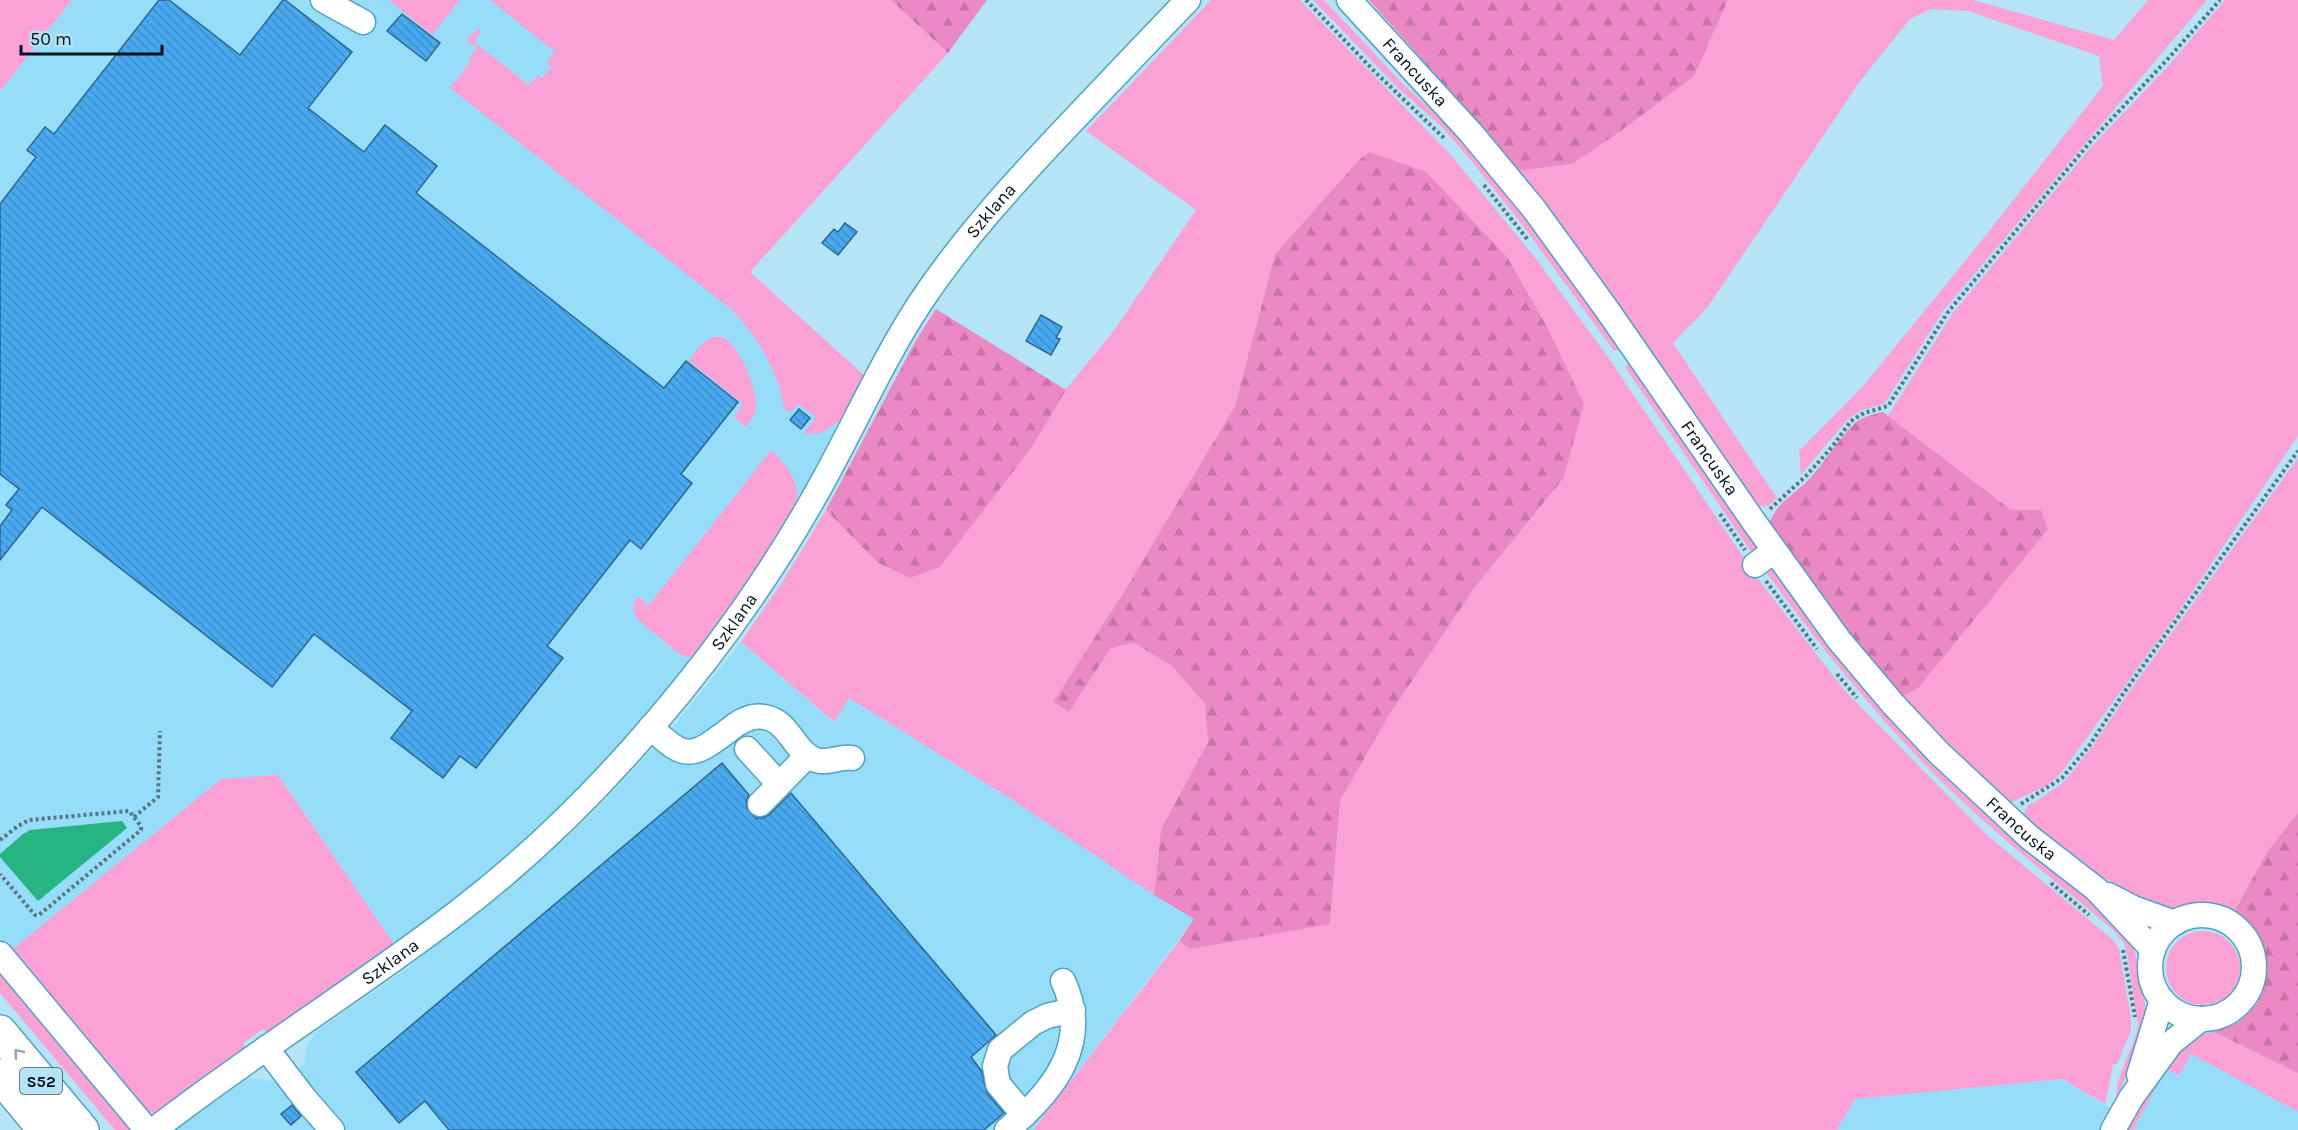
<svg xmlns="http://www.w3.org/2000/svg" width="2298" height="1130" font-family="Karla,sans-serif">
  <defs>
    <pattern id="forest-firs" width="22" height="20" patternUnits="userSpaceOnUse" patternTransform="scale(1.5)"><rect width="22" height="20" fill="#ea89c4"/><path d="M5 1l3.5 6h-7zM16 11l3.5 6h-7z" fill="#c775a8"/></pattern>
    <pattern id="building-back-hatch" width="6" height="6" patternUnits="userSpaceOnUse" patternTransform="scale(1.5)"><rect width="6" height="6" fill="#48a9ef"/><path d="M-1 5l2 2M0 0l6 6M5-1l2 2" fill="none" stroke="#3d90cc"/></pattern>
  </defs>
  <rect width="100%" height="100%" fill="#b5e4f7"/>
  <g fill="#95ddf8">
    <polygon points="72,0 631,0 567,122 866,377 795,508 687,670 644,720 584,784 512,852 452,901 394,944 278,775 8,953 0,944 0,91"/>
    <polygon points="741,642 833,722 849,698 1011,799 1194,919 1033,1130 173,1130 241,1079 255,1078 275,1082 304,1064 307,1046 317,1031 402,972 503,894 569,836 602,804 677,722"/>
    <polygon points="2214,1032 2298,1073 2298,1130 1837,1130 1855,1099 2062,1079 2131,1121 2170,1057"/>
  </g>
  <g fill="#faa2d6">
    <polygon points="0,0 72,0 0,91"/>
    <polygon points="389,0 460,0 432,35"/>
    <path d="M490 0H891L948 53 750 272 866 377 842 421 840 420 822 433 803 434 816 417 798 404 790 413 784 408C778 370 758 338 732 310L450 88 471 61 469 59 477 48 466 40 477 29 481 31 474 42 529 85 538 75 542 78 551 67 547 62 555 52Z"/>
    <polygon points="1211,0 1300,0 1450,154 1537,260 1610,360 1758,579 1845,691 1988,836 2113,940 2119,949 2131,1018 2131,1031 2117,1064 2113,1064 2105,1104 2062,1079 1855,1099 1837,1130 1033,1130 1179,941 1192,949 1330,923 1340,801 1388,717 1475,587 1563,479 1369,152 1358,161 1275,254 1235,406 1124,592 1053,702 1069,712 1111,648 1134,643 1172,666 1205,704 1208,742 1161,829 1154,895 1011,799 849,698 834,722 741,642 785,578 826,510 878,563 910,578 1113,332 1196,210 1086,131"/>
    <polygon points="1313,0 1324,0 1404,85 1446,123 1476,155 1529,221 1621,348 1618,350 1614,351 1521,223 1469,158 1441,126 1401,91"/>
    <path d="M1728 0H1973L2114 40 2148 0H2207L1944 310 1884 404 1862 410 1848 419 1801 475 1799 451 1864 385 1974 250 2103 86 2099 56 1968 11 1931 9 1910 19 1861 80 1707 308 1673 343 1777 498 1768 506 1757 507C1680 393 1604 277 1516 171L1572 164 1694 76Z"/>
    <polygon points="2225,0 2298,0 2298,436 2178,613 2061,773 2046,786 2012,802 2006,803 1946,746 1902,697 2041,510 2011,510 1888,416 1952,314 2092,146 2169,65"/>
    <path d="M713 337C718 337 723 336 727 340 740 349 757 389 756 405 756 414 751 420 746 427L734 417 743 404 689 361C696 351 701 342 713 337Z"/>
    <polygon points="1631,362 1758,547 1755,553 1752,553 1625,367"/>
    <path d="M771 450C782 461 796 475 797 493 799 520 718 626 698 654L687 657 679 654 636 618 633 608 637 596 649 605Z"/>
    <polygon points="2298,458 2298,813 2267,852 2234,912 2216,904 2200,903 2170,909 2146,905 2090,869 2022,816 2028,805 2037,801 2065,781 2092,747 2129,692"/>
    <path d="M1771 566 1818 631 2088 898 2132 938 2145 1004 2146 1019 2137 1052 2116 1099C2116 1072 2134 1050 2138 1025L2127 953 2124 943 2112 929C2053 879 1991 831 1936 776 1872 711 1817 642 1763 568Z"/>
    <polygon points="278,775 394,944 267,1033 263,1029 243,1043 246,1049 158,1113 149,1113 137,1107 8,953 221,779"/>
    <circle cx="2203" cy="968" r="37"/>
    <polygon points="0,963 141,1130 115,1130 0,993"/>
    <polygon points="2214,1032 2298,1073 2298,1112 2191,1054 2179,1076 2166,1069 2133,1130 2126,1130 2153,1081 2194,1035"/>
  </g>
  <g fill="url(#forest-firs)">
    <polygon points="891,0 987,0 948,53"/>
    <polygon points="1369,0 1728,0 1694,76 1615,135 1572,164 1516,171 1477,121"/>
    <polygon points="1369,152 1426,172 1507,257 1546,325 1584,404 1563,479 1475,587 1388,717 1340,801 1330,924 1191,949 1179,941 1194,919 1154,895 1161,829 1208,742 1205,704 1172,666 1134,643 1111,648 1069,712 1053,702 1124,592 1235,406 1275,254 1358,161"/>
    <polygon points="936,309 1066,390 1031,448 940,567 910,578 878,563 826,510 916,340"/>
    <path d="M1883 412 2011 510H2041L2048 529 1919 687 1902 697 1846 635 1769 525C1775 502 1797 494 1812 476 1826 460 1838 440 1853 425 1862 416 1872 415 1883 412Z"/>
    <polygon points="2298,813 2298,1073 2214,1032 2239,1022 2257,1004 2267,978 2265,948 2251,924 2234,912 2267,852"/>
  </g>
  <polygon fill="#26b483" points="122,821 127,828 38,901 0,857 0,854 23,834 30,830"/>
  <g fill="url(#building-back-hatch)" stroke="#2c6590" stroke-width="1.5">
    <polygon points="159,0 169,0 240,55 283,0 285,0 352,52 308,108 364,152 385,125 437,166 416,193 664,388 686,361 738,402 681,474 692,483 641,549 630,540 547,646 563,658 476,768 460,756 443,778 391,738 412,711 314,634 272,687 42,507 0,560 0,526 12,510 6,505 19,489 0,474 0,204 36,157 27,150 45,127 54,134"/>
    <polygon points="402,14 440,43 426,61 387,31"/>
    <polygon points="845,223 857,232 838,255 822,243 834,229 838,232"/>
    <polygon points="1041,315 1062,327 1056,338 1060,339 1051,355 1026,341"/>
    <polygon points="799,409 810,418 801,429 790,420"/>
    <polygon points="722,763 749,795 746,801 747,808 756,818 763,818 770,814 791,793 996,1035 971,1057 981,1070 987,1093 1004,1113 984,1130 449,1130 425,1101 399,1123 356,1072"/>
    <polygon points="292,1105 301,1116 291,1125 281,1114"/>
  </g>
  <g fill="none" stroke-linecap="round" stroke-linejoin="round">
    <g stroke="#50a3c1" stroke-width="27">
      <g id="minor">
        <polyline points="323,0 363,22"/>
        <path id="s1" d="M1349 0 1471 133 1534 209 1608 311 1754 522 1839 640 1893 704 1939 753 2029 837 2096 889 2153 950"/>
        <polyline points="1755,565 1774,551"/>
        <path d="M651 727C685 761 692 758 729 730 736 724 744 719 753 717 789 712 791 752 816 760 827 764 840 756 852 758"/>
        <polyline points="747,749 779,784"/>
        <polyline points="760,804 807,756"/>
        <polyline points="2108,895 2133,908 2175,923"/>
        <circle cx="2202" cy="967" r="52"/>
        <polyline points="0,954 147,1130"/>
        <polyline points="266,1048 305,1099 332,1130"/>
        <polyline points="2139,1075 2162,1000"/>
        <polyline points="1024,1115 998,1084 995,1066 1000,1050 1033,1023 1047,1016 1073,1010"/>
        <path id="s2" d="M154 1130C253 1053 359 988 458 912 530 857 596 792 654 724 720 647 779 563 827 474 858 417 884 358 920 303 962 240 1012 185 1064 130 1105 87 1146 43 1188 0"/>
        <path d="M1007 1130C1054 1091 1092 1043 1063 981"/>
        <polyline points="2113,1130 2131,1098 2171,1043 2201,1019"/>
      </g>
    </g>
    <g stroke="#50a3c1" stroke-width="36">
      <g id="highway">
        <polyline points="0,1032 82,1130"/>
        <polyline points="0,1076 45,1130"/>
      </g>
    </g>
    <g stroke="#577785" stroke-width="4" stroke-dasharray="3 3" stroke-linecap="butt">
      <polyline points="1306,0 1375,72 1444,138"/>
      <polyline points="1484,185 1528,240"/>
      <polyline points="1770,509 1806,476 1832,447 1851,421 1864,413 1888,406 1948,312 2091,141 2166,61 2220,0"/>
      <polyline points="1720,514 1745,550"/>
      <polyline points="1766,581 1817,649"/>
      <polyline points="1837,674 1857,698"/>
      <polyline points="2021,804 2062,778 2089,746 2125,691 2298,451"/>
      <polyline points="134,817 158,797 160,731"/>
      <polyline points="0,840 18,826 29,820 129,811 141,826 141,830 39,915 35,915 0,874"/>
      <polyline points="2051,883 2089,915"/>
      <polyline points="2123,950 2135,1017"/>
    </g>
    <use href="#minor" stroke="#fff" stroke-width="24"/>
    <use href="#highway" stroke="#fff" stroke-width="33"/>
  </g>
  <defs><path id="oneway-chevron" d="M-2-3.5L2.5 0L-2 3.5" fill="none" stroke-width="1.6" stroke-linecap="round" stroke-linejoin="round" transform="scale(1.5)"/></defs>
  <use stroke="#99a0a3" href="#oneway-chevron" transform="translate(18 1053) rotate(-130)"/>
  <g text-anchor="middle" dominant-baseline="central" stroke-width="6" stroke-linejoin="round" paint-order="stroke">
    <rect fill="#b5e4f7" stroke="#36505c" stroke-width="1.5" x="20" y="1068" width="42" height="26" rx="4.5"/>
    <g font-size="16" font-weight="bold" fill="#00111a">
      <text x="41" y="1081">S52</text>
    </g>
    <g font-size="18" fill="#00111a" stroke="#b5e4f7">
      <text stroke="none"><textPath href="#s1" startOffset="98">Francuska</textPath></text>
      <text stroke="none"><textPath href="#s2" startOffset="1262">Szklana</textPath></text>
      <text stroke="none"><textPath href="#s1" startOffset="584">Francuska</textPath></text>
      <text stroke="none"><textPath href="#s2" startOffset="776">Szklana</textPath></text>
      <text stroke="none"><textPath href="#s1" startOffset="1070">Francuska</textPath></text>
      <text stroke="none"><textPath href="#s2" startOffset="290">Szklana</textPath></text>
    </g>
  </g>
  <path d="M21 45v9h141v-9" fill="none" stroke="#00111a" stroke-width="3"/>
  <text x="30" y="45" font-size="18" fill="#00111a" stroke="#b5e4f7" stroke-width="4.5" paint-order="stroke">50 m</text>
</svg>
